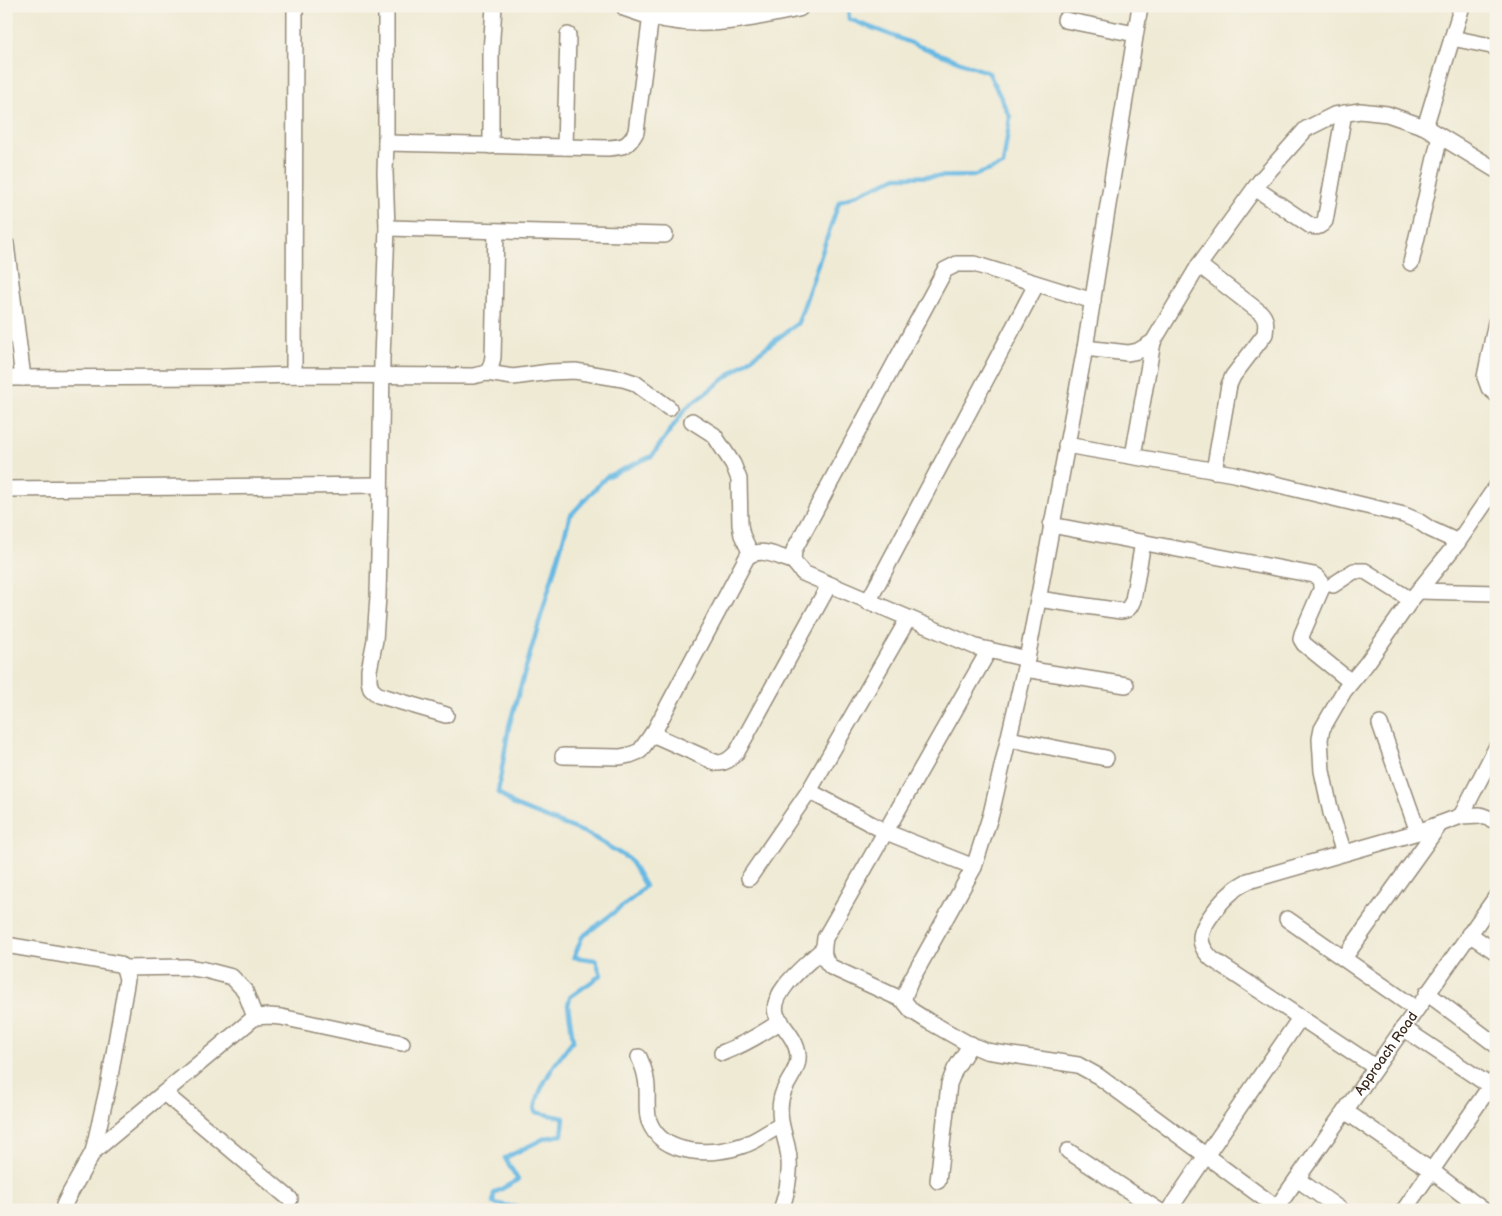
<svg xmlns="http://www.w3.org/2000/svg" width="1502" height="1216" font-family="'Balsamiq Sans',sans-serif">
  <rect width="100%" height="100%" fill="#f7f3e8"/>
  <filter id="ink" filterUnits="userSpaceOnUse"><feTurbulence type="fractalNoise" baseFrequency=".02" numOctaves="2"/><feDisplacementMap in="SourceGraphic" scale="10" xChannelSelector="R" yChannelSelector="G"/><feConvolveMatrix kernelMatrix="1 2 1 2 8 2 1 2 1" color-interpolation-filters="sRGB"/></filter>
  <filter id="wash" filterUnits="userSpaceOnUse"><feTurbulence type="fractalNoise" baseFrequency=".0096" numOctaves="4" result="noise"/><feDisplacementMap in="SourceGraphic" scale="20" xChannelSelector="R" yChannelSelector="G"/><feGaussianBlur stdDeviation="1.12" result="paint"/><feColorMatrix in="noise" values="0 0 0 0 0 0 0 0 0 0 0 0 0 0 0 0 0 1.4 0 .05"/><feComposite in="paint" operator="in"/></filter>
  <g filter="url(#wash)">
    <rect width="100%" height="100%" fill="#efead4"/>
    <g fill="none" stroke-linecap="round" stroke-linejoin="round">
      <path stroke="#68b9e3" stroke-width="4.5" d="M521 1210 520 1208 493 1203 494 1193 518 1180 505 1158 545 1138 562 1135 564 1118 535 1112C536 1088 559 1058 573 1040L568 1005 570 997 601 975 596 960 574 957 582 937 634 897 645 886 629 859 588 834 514 805 498 792 509 726 570 516 606 477 652 456 686 408 798 323 839 202 897 177 973 176 1003 165 1010 117 989 73 849 19 848 6"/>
    </g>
  </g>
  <g filter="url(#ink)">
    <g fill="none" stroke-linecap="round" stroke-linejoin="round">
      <g stroke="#958a79" stroke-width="18">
        <g id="street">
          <polyline points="386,6 386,143 385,172 387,228 382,358 380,514 378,596 375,640 369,670 369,681 371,689 378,695 446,715"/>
          <polyline points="1065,20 1135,34"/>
          <polyline points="1452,38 1496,47"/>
          <polyline points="1425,127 1462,6"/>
          <path d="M386 143 607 148C623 147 628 147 636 132L651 15"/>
          <polyline points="491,146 491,53 494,6"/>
          <polyline points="565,147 568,35"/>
          <path d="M1255 188 1311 226C1318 228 1321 226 1325 221L1344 113"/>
          <polyline points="387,228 665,235"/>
          <polyline points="6,244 23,378"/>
          <polyline points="1411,263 1440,136"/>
          <path d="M1199 265 1261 313C1267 320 1266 325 1265 334L1233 376 1229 385 1214 471"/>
          <polyline points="1496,322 1485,377 1489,388 1496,394"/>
          <polyline points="1085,348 1128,353 1138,351 1153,342 1199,265 1260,181 1306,129 1334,115 1360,111 1387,114 1425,127 1496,170"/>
          <polyline points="487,373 513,377 550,372 575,371 623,379 635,383 669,408"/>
          <polyline points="294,375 295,6"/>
          <polyline points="6,378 224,377 294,375 473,376 487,373 491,366 493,357 496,231"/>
          <polyline points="692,421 714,435 733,464 739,479 740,525 742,535 751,554"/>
          <polyline points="1066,445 1234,474 1404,515 1418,521 1430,529 1458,542"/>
          <polyline points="1133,456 1153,342"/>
          <polyline points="8,489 380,485"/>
          <path d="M1051 525 1314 575C1321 579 1321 582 1321 590L1302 634 1301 639 1304 644 1351 682"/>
          <polyline points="1333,585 1354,571 1365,571 1411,600"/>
          <polyline points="1419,591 1496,593"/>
          <path d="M1038 599 1121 611C1129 610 1130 607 1133 600L1143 542"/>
          <polyline points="868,602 1036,285"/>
          <path d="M989 650 825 938C823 951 822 958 831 967L903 1000 912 1011 928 1021 967 1043 986 1051 1078 1065 1098 1076 1277 1208"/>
          <polyline points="1027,659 976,647 803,573 793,561 794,550 945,270 957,264 974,264 1093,301"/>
          <polyline points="1025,669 1126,685"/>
          <polyline points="1380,724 1418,832"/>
          <path d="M652 734 717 763C726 763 730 759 737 752L829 585"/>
          <polyline points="1009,739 1106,758"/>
          <path d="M563 756 620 757 630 755 640 751 655 730 747 557C761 546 778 557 793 561"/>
          <polyline points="809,791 886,832 974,867"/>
          <polyline points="1461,816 1496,748"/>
          <polyline points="1344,853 1331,813 1322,771 1320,739 1322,729 1344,691 1367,663 1411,600 1458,542 1496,487"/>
          <polyline points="749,878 809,791 908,619"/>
          <polyline points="1287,919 1416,1009"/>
          <polyline points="1469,934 1496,952"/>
          <polyline points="6,945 119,964 124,968 127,979 109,1082 93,1152 69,1195 64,1205 65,1210"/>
          <polyline points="1344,958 1440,824"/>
          <polyline points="124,968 186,967 205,970 232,977 245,991 255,1017"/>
          <polyline points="1427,993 1496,1045"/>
          <polyline points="903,1000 910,982 974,867 991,814 1027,659 1085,348 1140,6"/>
          <polyline points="1403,1028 1490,1086"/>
          <path d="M722 1053C743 1045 762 1034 781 1021"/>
          <path d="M639 1057C642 1064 645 1071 646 1079 649 1092 645 1108 649 1121 662 1157 715 1156 744 1145 757 1141 769 1131 781 1125"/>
          <path d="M1375 1067 1212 959C1206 953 1201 947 1201 938 1201 925 1222 900 1232 892 1236 887 1243 884 1248 881L1418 832 1461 816 1480 815 1496 821"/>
          <polyline points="164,1093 290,1199"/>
          <polyline points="1345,1111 1432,1171 1483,1210"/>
          <polyline points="1068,1151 1158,1210"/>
          <polyline points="93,1152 255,1017 269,1016 281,1017 402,1043"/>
          <polyline points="1297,1179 1341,1210"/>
          <polyline points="938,1181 949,1084 955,1069 971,1044"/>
          <path d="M781 1210C788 1191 792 1165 787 1146 783 1130 778 1117 781 1100 783 1084 800 1071 798 1055 797 1041 785 1029 778 1018 764 996 809 962 823 949"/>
          <polyline points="1169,1210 1300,1018"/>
          <path id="s1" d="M1275 1210 1496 897"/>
          <polyline points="1404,1210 1496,1078"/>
        </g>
      </g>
      <g stroke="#958a79" stroke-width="24">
        <path id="secondary" d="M627 6C689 30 735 19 798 6"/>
      </g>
      <use href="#street" stroke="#fff" stroke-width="15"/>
      <use href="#secondary" stroke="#fff" stroke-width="21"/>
    </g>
  </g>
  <g text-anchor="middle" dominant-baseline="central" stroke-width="4" stroke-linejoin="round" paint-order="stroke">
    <g font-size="14" fill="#3b2a1e" stroke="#f7f3e8">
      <text stroke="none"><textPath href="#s1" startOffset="192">Approach Road</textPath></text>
    </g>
  </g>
  <rect width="1502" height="1216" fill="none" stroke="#f7f3e8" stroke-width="25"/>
</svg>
